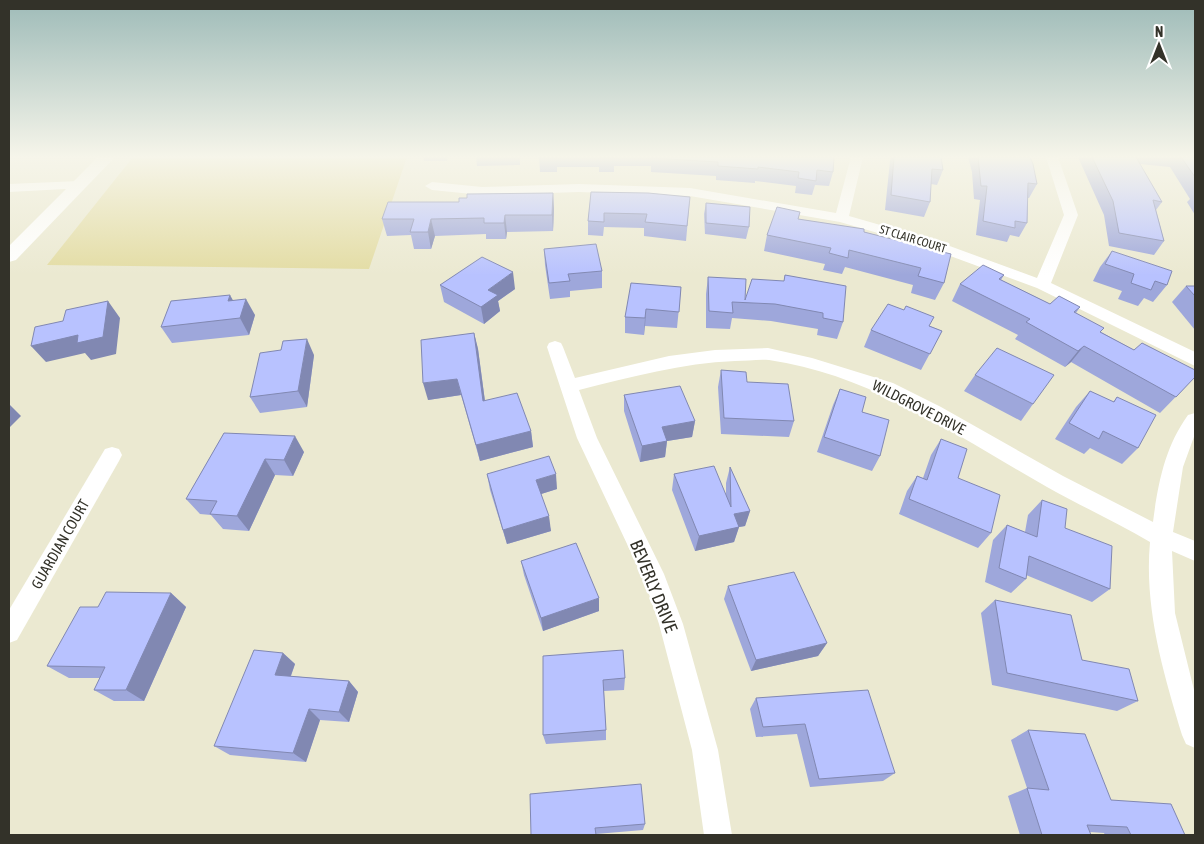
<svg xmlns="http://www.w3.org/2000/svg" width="1204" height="844" font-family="'Asap Condensed',sans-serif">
  <rect width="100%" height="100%" fill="#ebe9d1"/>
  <polygon fill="#e3dca3" points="133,157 407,157 369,269 47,265"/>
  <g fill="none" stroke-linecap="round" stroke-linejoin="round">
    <g fill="#fff" fill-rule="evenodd">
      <polygon points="851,157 863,157 849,216 936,241 1037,278 1064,215 1046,157 1058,157 1078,215 1051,283 1195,352 1195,366 1037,288 926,247 840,222 690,196 579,192 482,195 432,190 425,186 432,182 482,187 579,184 690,188 836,213"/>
      <polygon points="79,181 86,185 84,188 9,192 9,184"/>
      <path d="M555 341 561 343 563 347 575 378 669 356 715 350 768 348 812 358 893 383 941 407 1063 476 1153 522C1158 483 1165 447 1188 415L1195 413V434L1183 467 1173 532 1195 541V561L1172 551 1175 613 1195 694V748L1186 744 1182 735C1163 672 1144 608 1150 542 1116 522 1081 506 1047 487 958 437 873 375 769 360 759 359 746 361 735 361 682 363 631 377 579 390L597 438 664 574 683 624 718 750 732 835H704L692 750 659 624 645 582 577 438 547 347 549 343Z"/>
      <polygon points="112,447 119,449 122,455 119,461 17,640 9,643 9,610 105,449"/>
    </g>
    <polygon fill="#fff" fill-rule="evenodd" points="98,157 115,157 16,260 9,262 9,246"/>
  </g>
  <g fill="#9ea7db">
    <polygon points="423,157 448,157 447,161 424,161"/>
    <polygon points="476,157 520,157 520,165 477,166"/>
    <polygon points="539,157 834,157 833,172 829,186 815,185 812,195 795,193 796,186 755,181 755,183 716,180 716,176 651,172 651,166 614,166 614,172 599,172 599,167 557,167 557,172 540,172"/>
    <polygon points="891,157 941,157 943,170 937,185 931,184 930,202 924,217 885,210 890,161"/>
    <polygon points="968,157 1030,157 1037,184 1029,198 1028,198 1027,223 1019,237 1010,235 1007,242 976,235 980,200 974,199 972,172"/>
    <polygon points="1078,157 1195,157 1195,215 1187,202 1190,199 1170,167 1140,164 1162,202 1156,210 1164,241 1154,255 1109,246 1104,215"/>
    <polygon points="591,192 690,197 686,241 644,236 644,228 604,227 603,236 588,235 588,221"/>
    <polygon points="553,193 554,209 553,231 507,232 506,239 486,239 486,234 435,236 431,249 414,249 411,235 387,236 382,219"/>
    <polygon points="706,203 749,227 746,239 705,234 704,214"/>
    <polygon points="799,219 864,232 944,283 935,300 911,293 913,285 845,267 842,274 823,270 825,264 764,251 767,235"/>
    <polygon points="544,249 602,271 602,288 570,291 570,297 550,299 545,265"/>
    <polygon points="1112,251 1167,285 1153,302 1144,298 1138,306 1118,299 1122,291 1093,281 1100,267"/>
    <polygon points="785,275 843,322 837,339 817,335 818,329 771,321 732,318 730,329 706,328 706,294 708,277 745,300 784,281"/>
    <polygon points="1004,275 1001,280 1050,304 1080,307 1076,313 1101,332 1134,350 1195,377 1160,413 1071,362 1065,367 1015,339 1018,335 952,301 960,284"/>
    <polygon points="440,285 515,289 498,301 500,311 484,324 444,302"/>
    <polygon points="1186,286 1195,286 1195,330 1172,302"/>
    <polygon points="681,287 677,328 645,326 644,335 625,333 625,317"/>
    <polygon points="233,300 255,315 249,335 172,343 161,327"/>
    <polygon points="904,310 930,326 942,331 921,370 864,347 871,330"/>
    <polygon points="474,333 478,349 485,401 531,431 533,447 480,461 461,395 428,400"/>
    <polygon points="314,355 307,407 260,413 250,397"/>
    <polygon points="721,370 747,382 794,421 789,437 721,434 718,387"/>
    <polygon points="975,375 1033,404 1021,421 964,391"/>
    <polygon points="840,389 862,412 880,456 872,471 817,452 833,405"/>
    <polygon points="1090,391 1113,402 1117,397 1138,448 1122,464 1090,448 1084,454 1055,439 1076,407"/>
    <polygon points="624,395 695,421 692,437 667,441 665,457 640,462 624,411"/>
    <polygon points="224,433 304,452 293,476 275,475 249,531 223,529 211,515 200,514 186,499"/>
    <polygon points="941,439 958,478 991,533 978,548 899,514 907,491 917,476 923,478 931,455"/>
    <polygon points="730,467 750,511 745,526 739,527 734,542 695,551 672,490 674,474 726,496 726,483"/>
    <polygon points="487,474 557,489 541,494 551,531 507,544 490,490"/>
    <polygon points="1042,500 1065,528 1110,589 1092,602 1026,575 1026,579 1011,593 985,582 993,540 1007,525 1025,532 1028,515"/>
    <polygon points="521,561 599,611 543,631 524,575"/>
    <polygon points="728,586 827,643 818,656 751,671 724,599"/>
    <polygon points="171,593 186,607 144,701 114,701 94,690 100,678 69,678 47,666 98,607"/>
    <polygon points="995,600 1082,660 1138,701 1117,711 992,685 981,613"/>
    <polygon points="283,653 295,664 291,676 349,681 358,692 349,722 320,720 306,762 230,755 214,746"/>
    <polygon points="543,656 625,678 624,690 604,691 606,730 606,740 546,744 543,735"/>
    <polygon points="756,698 895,773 883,781 810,787 797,734 756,737 750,709"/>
    <polygon points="1028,730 1111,800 1185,835 1105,835 1104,833 1090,832 1091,835 1020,835 1008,796 1027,788 1011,740"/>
    <polygon points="530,794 645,824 643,830 596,834"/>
  </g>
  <g fill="#8188b2">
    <polygon points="553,193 554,209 553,231 552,215"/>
    <polygon points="505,215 507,232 506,239 504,223"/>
    <polygon points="431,219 435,236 431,249 428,232"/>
    <polygon points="513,272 515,289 498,301 500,311 484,324 481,307 488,290"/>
    <polygon points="230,295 239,311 228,301"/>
    <polygon points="246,299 255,315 249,335 240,318"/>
    <polygon points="108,301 120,318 116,354 91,360 85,353 46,362 31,346"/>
    <polygon points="646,309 645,326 644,335 645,318"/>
    <polygon points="474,333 478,349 487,417 483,401"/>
    <polygon points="307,339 314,355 307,407 298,391"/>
    <polygon points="1084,346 1071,362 1065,367 1078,351"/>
    <polygon points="457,379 461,395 428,400 423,383"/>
    <polygon points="9,404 21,416 9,428"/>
    <polygon points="695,421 692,437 667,441 665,457 640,462 642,446 662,427"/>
    <polygon points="531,431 533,447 480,461 476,445"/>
    <polygon points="295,436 304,452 293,476 284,460"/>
    <polygon points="265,459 275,475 249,531 237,516"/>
    <polygon points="556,474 557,489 538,495 536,480"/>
    <polygon points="750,511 745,526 739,527 734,542 695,551 699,536 734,514"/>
    <polygon points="549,516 551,531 507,544 503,530"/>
    <polygon points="171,593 186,607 144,701 126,690"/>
    <polygon points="599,598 599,611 543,631 541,618"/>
    <polygon points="827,643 818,656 751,671 756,660"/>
    <polygon points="283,653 295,664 287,686 275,675"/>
    <polygon points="349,681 358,692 349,722 339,712"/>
    <polygon points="309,709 320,720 306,762 293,753"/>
  </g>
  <g fill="#b8c2ff" stroke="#8188b2">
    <polygon points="539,157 557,157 557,158 538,158"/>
    <rect x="599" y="157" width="15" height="1"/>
    <polygon points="652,157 834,157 833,172 817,170 816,181 798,178 799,172 758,167 758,169 718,166 718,162 651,158"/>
    <polygon points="894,157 941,157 943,170 932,169 930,202 891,195"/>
    <polygon points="978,157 1030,157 1033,164 1037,184 1028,183 1027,223 1015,221 1015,228 983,221 987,186 981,186"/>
    <polygon points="1092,157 1136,157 1162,202 1153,200 1164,241 1119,233 1113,201"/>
    <polygon points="1181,157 1195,157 1195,177"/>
    <polygon points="591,192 648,193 690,197 687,226 645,222 647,214 604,213 604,222 588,221"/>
    <polygon points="553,193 552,215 505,215 504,223 484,223 484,218 431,219 428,232 410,232 414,219 382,219 388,202 459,202 459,198 467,198 467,194"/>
    <polygon points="706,203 750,207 749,227 706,223"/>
    <polygon points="777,207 800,212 798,219 864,229 864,232 951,254 944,283 918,276 921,268 849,250 848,258 829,253 831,248 767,235"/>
    <polygon points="596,244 602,271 568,274 570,281 549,283 544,249"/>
    <polygon points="1112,251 1172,271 1167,285 1155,281 1151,290 1131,283 1134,274 1105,264"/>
    <polygon points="482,257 513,272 488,290 498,295 481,307 440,285"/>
    <polygon points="983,265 1004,275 999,279 1050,304 1059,296 1080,307 1074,312 1104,328 1100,332 1134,350 1142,343 1195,370 1195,377 1176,397 1084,346 1078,351 1026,322 1030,319 960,284"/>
    <polygon points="785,275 846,286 843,322 823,318 823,313 775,304 732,302 733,313 709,311 708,277 746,279 745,300 752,279 784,281"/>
    <polygon points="631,283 681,287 679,312 646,309 645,318 625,317"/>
    <polygon points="1186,286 1195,286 1195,296"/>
    <polygon points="230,295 228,301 246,299 240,318 161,327 171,301"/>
    <polygon points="108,301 103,337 77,343 78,335 31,346 35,327 63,321 66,310"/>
    <polygon points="888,304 904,310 906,306 934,317 929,326 942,331 930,354 871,330"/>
    <polygon points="474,333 483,401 517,393 531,431 476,445 457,379 423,383 421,340"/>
    <polygon points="307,339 298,391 250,397 260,353 281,350 283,341"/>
    <polygon points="997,348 1054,375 1033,404 975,375"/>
    <polygon points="721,370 746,372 747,382 788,384 794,421 724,418"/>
    <polygon points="680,386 695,421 662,427 667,441 642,446 624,395"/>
    <polygon points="840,389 866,397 862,412 889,420 880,456 824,437"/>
    <polygon points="1090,391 1114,402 1117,397 1156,415 1138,448 1103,431 1099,439 1069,423"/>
    <polygon points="224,433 295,436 284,460 265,459 237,516 210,514 217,501 186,499"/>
    <polygon points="941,439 967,449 958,478 1000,495 991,533 909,499 917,476 927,480"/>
    <polygon points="549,456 556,474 536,480 549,516 503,530 487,474"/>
    <polygon points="714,466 731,507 730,467 750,511 734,514 739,527 699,536 674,474"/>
    <polygon points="1042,500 1067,509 1065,528 1112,546 1110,589 1029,556 1026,579 999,568 1007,525 1037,537"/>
    <polygon points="576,543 599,598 541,618 521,561"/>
    <polygon points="794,572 827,643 756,660 728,586"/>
    <polygon points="106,592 171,593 126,690 94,690 105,667 47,666 80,607 98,607"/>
    <polygon points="995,600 1071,615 1082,660 1129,669 1138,701 1007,673"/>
    <polygon points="254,650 283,653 275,675 349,681 339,712 309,709 293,753 214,746"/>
    <polygon points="623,650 625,678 603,680 606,730 543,735 543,656"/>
    <polygon points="868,690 895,773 819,779 805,724 763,727 756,698"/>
    <polygon points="1028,730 1085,734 1111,800 1171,804 1185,835 1131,835 1127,827 1087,825 1091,835 1042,835 1027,788 1049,790"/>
    <polygon points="641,784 645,824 595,828 596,835 531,835 530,794"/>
  </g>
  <linearGradient id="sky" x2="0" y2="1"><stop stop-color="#9ebbb8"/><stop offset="0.57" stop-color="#f6f5ea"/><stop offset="1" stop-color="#f6f5ea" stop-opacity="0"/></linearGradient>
  <rect width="1204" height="275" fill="url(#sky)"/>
  <g text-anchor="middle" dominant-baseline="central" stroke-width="5" stroke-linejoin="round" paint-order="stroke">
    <g font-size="12" fill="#333229" stroke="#fff">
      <text transform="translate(913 239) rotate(17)">ST CLAIR COURT</text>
    </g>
    <g font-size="15" fill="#333229" stroke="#fff">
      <text transform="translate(919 407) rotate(27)">WILDGROVE DRIVE</text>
      <text transform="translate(60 544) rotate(-60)">GUARDIAN COURT</text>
    </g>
    <g font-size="18" fill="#333229" stroke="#fff">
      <text transform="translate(654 586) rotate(68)">BEVERLY DRIVE</text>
    </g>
  </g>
  <rect width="1204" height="844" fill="none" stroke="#333229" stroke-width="20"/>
  <g transform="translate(1159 45)" stroke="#ffffff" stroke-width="4" paint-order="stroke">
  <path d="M0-4L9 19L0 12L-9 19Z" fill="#333229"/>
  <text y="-8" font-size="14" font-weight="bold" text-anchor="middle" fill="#333229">N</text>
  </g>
</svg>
